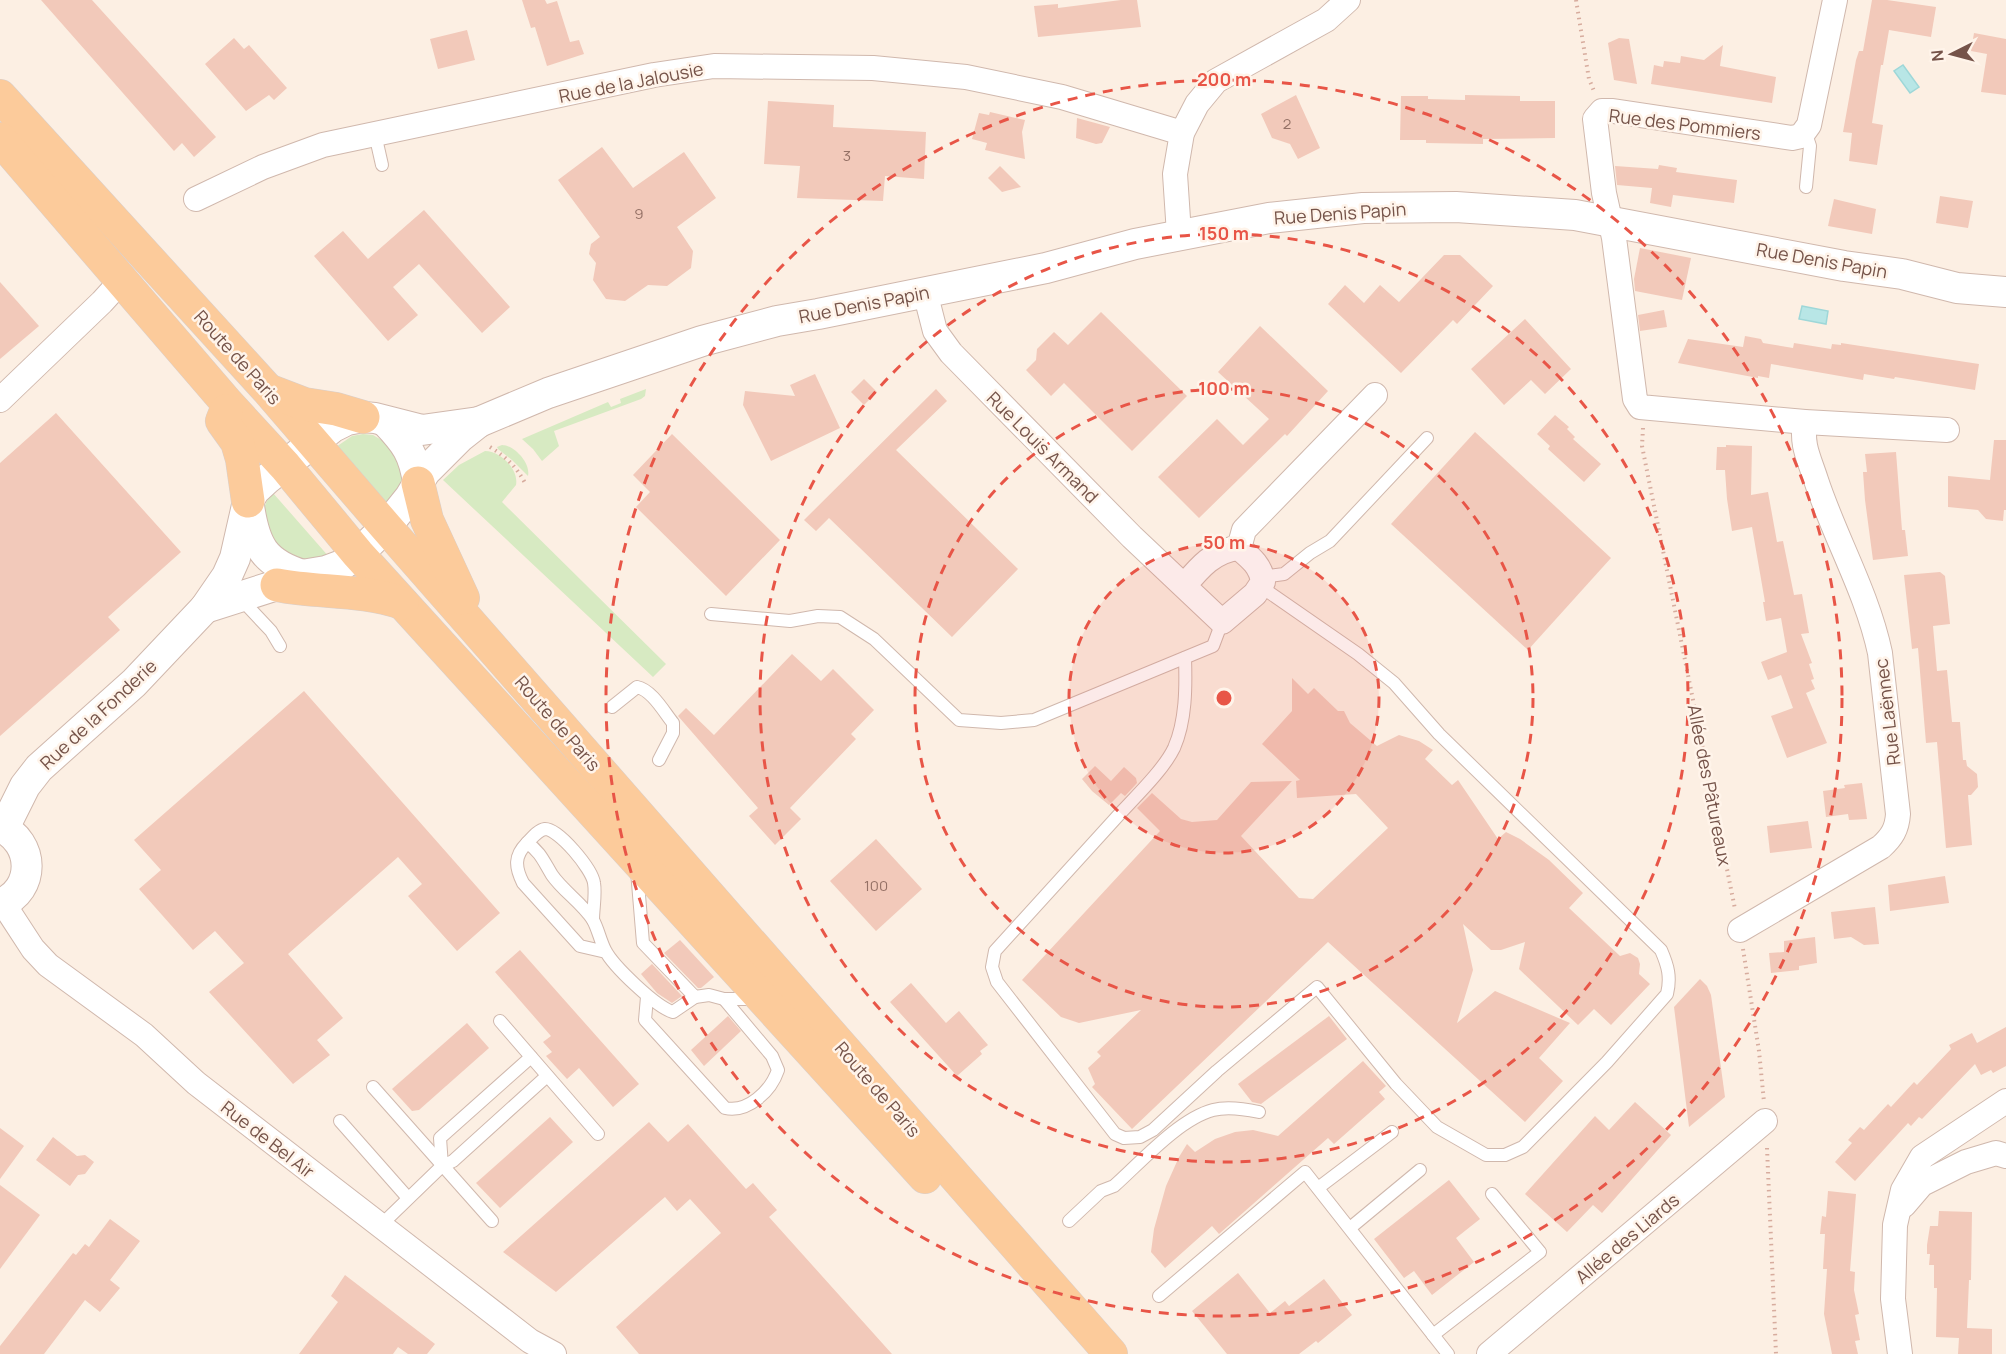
<svg xmlns="http://www.w3.org/2000/svg" width="2006" height="1354" font-family="Manrope,sans-serif">
  <rect width="100%" height="100%" fill="#fcefe3"/>
  <g fill="#d7eac2">
    <polygon points="646,389 645,396 641,399 554,431 559,446 542,461 533,449 522,439 608,402 611,407 621,403 620,399"/>
    <polygon points="363,434 373,435 390,445 403,476 401,486 387,505 336,447 352,436"/>
    <path d="M502 445C514 445 531 463 528 476L512 460 498 449 497 447Z"/>
    <path d="M485 451C500 451 519 469 516 485L502 502 666 664 653 677 443 480 459 465Z"/>
    <path d="M273 493 330 558 326 561 281 558C271 536 252 514 273 493Z"/>
  </g>
  <g fill="#b8e6e6" stroke="#9ed7d8" stroke-width="1.5">
    <polygon points="1903,65 1919,87 1910,93 1894,71"/>
    <polygon points="1802,306 1828,311 1826,324 1799,319"/>
  </g>
  <g fill="#f2c9ba">
    <polygon points="41,0 92,0 216,137 194,157 182,143 174,151"/>
    <polygon points="522,0 545,0 547,4 557,1 570,42 579,40 584,54 547,66 535,27 531,28"/>
    <polygon points="1121,0 1137,0 1141,27 1038,37 1034,6 1058,4 1058,8"/>
    <polygon points="1872,0 1887,0 1936,7 1931,37 1889,30 1883,65 1881,65 1872,123 1883,125 1877,165 1849,161 1852,133 1843,132 1856,60 1859,51 1863,51"/>
    <polygon points="467,30 475,60 438,69 430,39"/>
    <polygon points="1974,33 2006,39 2006,95 1981,92 1987,54 1971,51"/>
    <polygon points="234,38 244,49 249,45 287,88 274,100 269,95 246,111 205,64"/>
    <polygon points="1619,38 1629,39 1637,84 1614,80 1608,43"/>
    <polygon points="1723,45 1720,66 1776,77 1772,103 1651,84 1654,65 1663,67 1664,61 1680,63 1681,56 1704,60"/>
    <polygon points="1296,95 1320,148 1298,159 1290,144 1272,138 1261,114"/>
    <polygon points="1465,95 1520,96 1520,101 1555,101 1555,138 1483,139 1483,144 1426,143 1426,140 1400,140 1401,96 1428,96 1428,99 1465,100"/>
    <polygon points="768,101 834,105 833,127 926,132 924,179 885,176 883,201 797,198 800,166 764,164"/>
    <polygon points="990,112 1025,120 1022,132 1025,159 985,150 987,143 972,139 979,113 989,115"/>
    <polygon points="1077,118 1110,127 1102,143 1096,144 1076,138"/>
    <polygon points="602,147 633,188 684,152 716,198 677,227 693,251 691,268 667,286 648,285 625,301 606,299 593,280 596,263 589,254 591,244 600,237 558,180"/>
    <polygon points="1659,165 1677,168 1676,172 1737,180 1734,203 1673,195 1671,207 1650,203 1652,188 1617,185 1615,166 1658,169"/>
    <polygon points="1000,166 1021,187 1002,192 988,178"/>
    <polygon points="1940,196 1973,201 1968,228 1936,223"/>
    <polygon points="1834,199 1876,209 1872,234 1828,226"/>
    <polygon points="424,210 510,307 482,333 419,264 393,287 418,315 388,341 314,256 343,231 368,259"/>
    <polygon points="1640,248 1691,258 1682,300 1635,291 1634,279"/>
    <polygon points="1444,255 1460,255 1493,286 1457,324 1453,320 1401,373 1328,304 1345,285 1364,303 1380,285 1399,302"/>
    <polygon points="0,282 39,326 0,359"/>
    <polygon points="1664,310 1667,327 1640,331 1638,315"/>
    <polygon points="1101,312 1187,396 1132,451 1064,383 1051,396 1026,370 1036,360 1037,349 1054,332 1068,345"/>
    <polygon points="1525,319 1571,369 1545,394 1531,380 1504,405 1471,369"/>
    <polygon points="1260,326 1328,391 1287,436 1285,434 1199,518 1158,477 1217,419 1243,445 1269,419 1218,372"/>
    <polygon points="1745,336 1761,339 1763,343 1793,348 1794,343 1831,349 1832,344 1841,345 1841,343 1979,364 1975,390 1895,377 1894,379 1864,374 1863,380 1771,364 1769,378 1758,376 1758,378 1678,363 1688,339 1743,347"/>
    <polygon points="815,374 840,428 771,461 743,405 745,391 795,396 790,385"/>
    <polygon points="864,379 877,392 864,405 851,392"/>
    <polygon points="936,389 947,401 896,450 1018,569 952,637 829,518 816,531 804,520"/>
    <polygon points="56,413 181,552 108,617 120,630 0,736 0,463"/>
    <polygon points="1555,415 1569,427 1567,429 1575,437 1573,439 1601,464 1584,482 1548,449 1550,446 1537,434"/>
    <polygon points="1475,432 1611,558 1528,650 1391,524"/>
    <polygon points="672,434 780,540 726,596 636,507 650,492 633,475"/>
    <polygon points="1994,440 2006,440 2006,510 2004,510 2003,521 1986,519 1978,510 1948,507 1948,476 1990,480"/>
    <polygon points="1726,445 1752,446 1751,495 1768,492 1777,542 1783,541 1794,595 1802,594 1809,633 1801,634 1812,663 1809,664 1814,679 1811,680 1815,689 1806,693 1827,743 1787,758 1771,716 1793,708 1781,675 1768,680 1761,662 1787,652 1781,618 1766,621 1763,602 1765,602 1752,527 1732,531 1727,499 1725,470 1716,470 1717,447 1726,447"/>
    <polygon points="1896,452 1902,530 1905,530 1908,556 1873,560 1865,500 1863,472 1867,472 1865,454"/>
    <polygon points="1940,572 1945,576 1950,624 1933,626 1937,671 1947,670 1952,722 1960,722 1963,760 1966,760 1967,766 1977,774 1978,787 1971,795 1968,795 1972,845 1946,848 1937,742 1926,743 1918,648 1912,649 1904,575"/>
    <polygon points="792,654 821,681 833,669 874,710 851,734 856,739 790,808 801,819 775,845 749,816 758,808 678,716 686,708 714,735"/>
    <polygon points="1292,678 1308,694 1314,688 1338,711 1344,711 1350,723 1377,746 1399,735 1419,741 1433,750 1425,759 1452,785 1458,780 1498,839 1506,832 1520,839 1549,860 1583,893 1569,908 1620,956 1630,953 1638,958 1640,964 1639,974 1650,984 1611,1025 1594,1009 1578,1025 1519,969 1525,942 1501,950 1491,950 1463,924 1473,970 1457,1023 1495,991 1570,1023 1539,1058 1563,1081 1525,1122 1328,942 1132,1129 1092,1087 1095,1084 1088,1068 1101,1056 1097,1052 1141,1010 1079,1023 1061,1017 1022,980 1160,831 1137,808 1152,793 1181,819 1192,822 1217,820 1251,782 1292,781 1241,836 1299,898 1313,899 1388,828 1356,794 1297,798 1296,781 1300,780 1262,744 1292,711"/>
    <polygon points="304,691 500,913 457,951 408,896 422,884 398,857 288,954 343,1018 317,1040 330,1055 293,1084 209,992 244,963 215,931 193,950 139,889 161,870 134,840"/>
    <polygon points="1095,766 1111,781 1124,767 1136,778 1137,783 1125,796 1121,793 1109,805 1092,791 1082,779"/>
    <polygon points="1862,783 1867,819 1849,820 1848,814 1826,817 1823,791 1845,788 1844,785"/>
    <polygon points="1808,821 1812,848 1770,853 1767,826"/>
    <polygon points="876,839 922,889 876,931 830,881"/>
    <polygon points="1945,876 1949,903 1890,911 1888,885"/>
    <polygon points="1875,907 1879,944 1864,945 1851,937 1834,939 1831,912"/>
    <polygon points="1815,937 1817,963 1799,966 1799,970 1771,973 1769,953 1784,952 1784,941"/>
    <polygon points="680,940 714,977 701,988 698,988 664,953"/>
    <polygon points="520,950 639,1084 613,1107 579,1068 567,1079 546,1056 552,1052 543,1042 551,1036 495,972"/>
    <polygon points="652,964 682,996 672,1003 657,993 641,974"/>
    <polygon points="1700,979 1707,986 1711,995 1725,1097 1689,1127 1674,1007"/>
    <polygon points="911,983 946,1023 959,1011 988,1045 980,1051 982,1054 957,1076 890,1002"/>
    <polygon points="728,1016 741,1031 704,1066 691,1050"/>
    <polygon points="1329,1016 1347,1039 1261,1104 1252,1102 1238,1084"/>
    <polygon points="467,1023 489,1048 419,1110 412,1111 392,1089"/>
    <polygon points="2006,1027 2006,1066 1993,1073 1991,1070 1981,1075 1975,1064 1922,1119 1919,1117 1911,1126 1908,1123 1855,1181 1835,1162 1852,1143 1848,1140 1860,1127 1864,1130 1888,1104 1891,1107 1914,1082 1917,1085 1951,1049 1949,1045 1972,1033 1977,1043"/>
    <polygon points="1363,1061 1386,1086 1379,1092 1385,1099 1334,1144 1328,1138 1219,1234 1212,1226 1165,1268 1151,1252 1154,1229 1166,1186 1179,1157 1187,1144 1195,1152 1215,1139 1235,1132 1253,1130 1278,1136"/>
    <polygon points="1635,1102 1671,1135 1602,1213 1593,1205 1567,1232 1525,1194 1595,1116 1609,1130"/>
    <polygon points="550,1117 573,1142 500,1208 476,1183"/>
    <polygon points="649,1122 668,1142 688,1124 746,1189 753,1183 777,1210 769,1217 892,1354 639,1354 616,1327 721,1233 690,1199 677,1211 665,1197 556,1292 503,1252"/>
    <polygon points="0,1128 24,1146 0,1179"/>
    <polygon points="53,1137 77,1156 85,1155 94,1162 85,1174 78,1175 70,1186 36,1160"/>
    <polygon points="1449,1180 1480,1219 1456,1238 1474,1262 1432,1295 1414,1271 1404,1278 1374,1239"/>
    <polygon points="0,1185 40,1215 0,1269"/>
    <polygon points="1828,1191 1856,1194 1850,1271 1855,1272 1854,1290 1859,1314 1855,1315 1860,1340 1855,1341 1858,1354 1832,1354 1824,1314 1827,1269 1823,1269 1825,1234 1820,1234 1822,1216 1826,1217"/>
    <polygon points="1939,1211 1972,1212 1971,1280 1969,1280 1967,1328 1992,1329 1992,1354 1958,1354 1959,1338 1936,1337 1937,1288 1934,1288 1934,1265 1929,1265 1930,1254 1927,1254 1927,1245 1930,1226 1938,1226"/>
    <polygon points="110,1219 140,1241 110,1280 120,1288 100,1312 85,1300 44,1354 0,1354 0,1346 73,1253 76,1255 85,1244 89,1247"/>
    <polygon points="1238,1273 1270,1313 1285,1301 1289,1306 1324,1279 1352,1315 1318,1343 1316,1341 1299,1354 1227,1354 1192,1311"/>
    <polygon points="345,1275 435,1344 427,1354 408,1354 398,1347 393,1354 299,1354 338,1302 331,1296"/>
  </g>
  <g fill="none" stroke-linecap="round" stroke-linejoin="round">
    <g stroke="#d0b8ad" stroke-width="14">
      <g id="service">
        <polyline points="1805,131 1810,146 1806,187"/>
        <polyline points="375,134 382,165"/>
        <polyline points="1262,577 1284,574 1310,553 1330,541 1427,438"/>
        <polyline points="240,598 271,631 280,646"/>
        <polyline points="711,614 790,621 818,616 840,617 874,639 959,720 1001,723 1034,720 1213,646 1222,622"/>
        <path d="M1185 658C1186 687 1186 721 1174 748 1163 771 1132 800 1115 819 1075 863 1035 907 995 951L992 967 997 982 1115 1134 1124 1138 1140 1137 1153 1130 1217 1071 1317 987 1396 1084 1437 1127 1486 1155H1505L1523 1147 1607 1062 1667 994C1671 977 1668 966 1661 950L1439 734 1394 683 1358 654 1260 586"/>
        <path d="M612 707 637 687C652 690 664 712 673 723V733L659 760"/>
        <path d="M527 843C532 838 538 830 545 829 559 829 592 869 594 883 596 894 593 909 593 920"/>
        <polyline points="637,871 643,943 695,997 709,995 724,999 757,999"/>
        <path d="M606 952 580 946 523 883C515 867 514 856 527 843 540 851 544 862 552 875 563 891 582 903 593 920 598 929 600 940 605 950 613 966 656 1007 673 1012L695 997"/>
        <path d="M647 997 645 1020 725 1108C748 1113 771 1091 778 1070L772 1056 724 999"/>
        <polyline points="500,1021 598,1134"/>
        <polyline points="373,1087 492,1221"/>
        <polyline points="340,1121 408,1198"/>
        <polyline points="442,1166 453,1161 547,1076"/>
        <polyline points="1318,1188 1392,1132"/>
        <path d="M1069 1221 1101 1191 1114 1186C1141 1162 1179 1119 1213 1110 1228 1106 1245 1109 1259 1112"/>
        <polyline points="380,1226 442,1166 440,1138 531,1057"/>
        <polyline points="1350,1228 1420,1170"/>
        <polyline points="1159,1296 1305,1172 1448,1354"/>
        <polyline points="1433,1335 1540,1252 1492,1194"/>
      </g>
    </g>
    <g stroke="#d0b8ad" stroke-width="26">
      <g id="minor">
        <polyline points="1835,0 1809,125 1801,136 1792,138 1613,111 1602,111 1595,119 1604,193 1614,238 1635,399 1640,407 1805,422 1947,430"/>
        <polyline points="196,199 263,167 323,145 654,75 714,66 873,68 966,77 1062,97 1182,133"/>
        <polyline points="1179,234 1175,174 1182,133 1197,104 1216,81 1326,20 1348,0"/>
        <path d="M925 292 935 331 951 353 1132 537 1222 622 1255 594 1263 582C1261 566 1251 558 1239 548 1214 550 1199 568 1184 586"/>
        <polyline points="0,400 102,302 122,280"/>
        <polyline points="1239,548 1244,530 1375,395"/>
        <polyline points="3,903 33,949 48,965 144,1035 196,1083 530,1341 554,1354"/>
        <path d="M1740 930 1881 847C1892 837 1897 829 1898 814L1880 653C1867 592 1835 538 1816 480 1809 458 1801 445 1805 422"/>
        <polyline points="1904,1205 1922,1184 1966,1162 1996,1153 2006,1156"/>
        <polyline points="1489,1354 1765,1121"/>
        <polyline points="1900,1354 1893,1299 1895,1225 1903,1190 1922,1157 2006,1101"/>
      </g>
    </g>
    <g stroke="#d0b8ad" stroke-width="32">
      <g id="tertiary">
        <path d="M386 422C406 443 414 454 418 483"/>
        <path d="M249 506C255 546 264 563 303 575"/>
        <polyline points="205,608 277,585 290,577 326,571 342,565 358,554 386,527 410,497 425,472 460,437 479,422 548,393 702,341 777,321 818,314 1046,268 1135,244 1269,218 1363,208 1456,207 1575,215 1844,266 1902,274 1957,288 2006,292"/>
        <path d="M0 827C35 842 36 890 0 904"/>
        <polyline points="4,828 25,786 39,768 134,683 205,608 227,576 235,558 248,501 255,490 267,479 333,427 347,420 363,417 375,418 422,430 479,422"/>
      </g>
    </g>
    <g stroke="#d8cfcc" stroke-width="34">
      <g id="primary">
        <polyline points="0,96 267,389 386,527 1111,1354"/>
        <polyline points="0,139 228,404 285,466 358,554 925,1177"/>
        <polyline points="270,391 304,404 336,409 363,417"/>
        <polyline points="226,411 222,421 237,442 242,459 248,501"/>
        <polyline points="418,483 427,520 463,598"/>
        <path d="M277 585C319 593 361 589 402 603"/>
      </g>
    </g>
    <g stroke="#d7ac9e" stroke-width="4" stroke-dasharray="1.5 4.5" stroke-linecap="butt">
      <polyline points="1576,0 1589,79 1594,91"/>
      <polyline points="1643,428 1642,446 1735,909"/>
      <path d="M490 447C506 457 516 466 525 483"/>
      <polyline points="1743,949 1759,1051 1764,1102"/>
      <polyline points="1767,1148 1776,1354"/>
    </g>
    <use href="#service" stroke="#fff" stroke-width="12"/>
    <use href="#minor" stroke="#fff" stroke-width="24"/>
    <use href="#tertiary" stroke="#fff" stroke-width="30"/>
    <use href="#primary" stroke="#fccb9b" stroke-width="33"/>
  </g>
  <circle cx="1224" cy="698" r="155" fill="#e85547" fill-opacity=".12"/>
  <g fill="none" stroke="#e85547" stroke-width="3" stroke-dasharray="10 8">
    <circle cx="1224" cy="698" r="155"/>
    <circle cx="1224" cy="698" r="309"/>
    <circle cx="1224" cy="698" r="464"/>
    <circle cx="1224" cy="698" r="618"/>
  </g>
  <g text-anchor="middle" dominant-baseline="central" stroke-width="5" stroke-linejoin="round" paint-order="stroke">
    <g font-size="15" fill="#947065">
      <text x="1287" y="123">2</text>
      <text x="847" y="155">3</text>
      <text x="639" y="213">9</text>
      <text x="876" y="885">100</text>
    </g>
    <g font-size="18" fill="#755349" stroke="#fff4ea">
      <text transform="translate(631 82) rotate(-11)">Rue de la Jalousie</text>
      <text transform="translate(1685 124) rotate(7)">Rue des Pommiers</text>
      <text transform="translate(1340 213) rotate(-4)">Rue Denis Papin</text>
      <text transform="translate(1822 260) rotate(10)">Rue Denis Papin</text>
      <text transform="translate(864 304) rotate(-11)">Rue Denis Papin</text>
      <text transform="translate(238 357) rotate(48)">Route de Paris</text>
      <text transform="translate(1043 447) rotate(45)">Rue Louis Armand</text>
      <text transform="translate(1887 712) rotate(-97)">Rue Laënnec</text>
      <text transform="translate(98 714) rotate(-43)">Rue de la Fonderie</text>
      <text transform="translate(558 723) rotate(49)">Route de Paris</text>
      <text transform="translate(1710 785) rotate(79)">Allée des Pâtureaux</text>
      <text transform="translate(878 1089) rotate(49)">Route de Paris</text>
      <text transform="translate(268 1139) rotate(38)">Rue de Bel Air</text>
      <text transform="translate(1627 1238) rotate(-40)">Allée des Liards</text>
    </g>
  </g>
  <circle cx="1224" cy="698" r="9" fill="#e85547" stroke="#fff4ea" stroke-width="3"/>
  <g font-size="18" text-anchor="middle" font-weight="bold" fill="#e85547" stroke="#fff4ea" stroke-width="5" stroke-linejoin="round" paint-order="stroke">
    <text x="1224" y="86">200 m</text>
    <text x="1224" y="240">150 m</text>
    <text x="1224" y="395">100 m</text>
    <text x="1224" y="549">50 m</text>
  </g>
  <g transform="translate(1952 54) rotate(264)" stroke="#fff4ea" stroke-width="4.5" paint-order="stroke">
  <path d="M0-4.5L10 22L0 15L-10 22Z" fill="#755349"/>
  <text y="-9" font-size="16" font-weight="bold" text-anchor="middle" fill="#755349">N</text>
  </g>
</svg>
